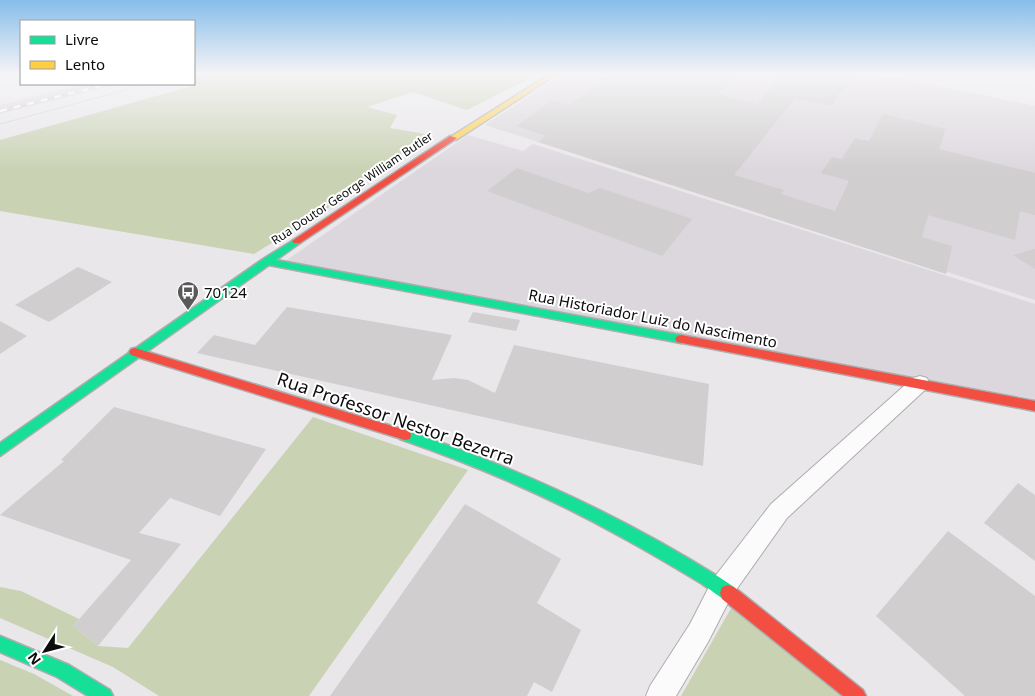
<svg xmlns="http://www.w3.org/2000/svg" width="1035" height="696" font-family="'Noto Sans',sans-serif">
  <rect width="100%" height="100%" fill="#e9e7ea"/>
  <g fill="#dcd7dd">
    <polygon points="563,74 880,74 1035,106 1035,300 485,125"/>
    <polygon points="83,84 117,84 0,114 0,105"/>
    <polygon points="468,135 523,151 533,144 1035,304 1035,399 281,264"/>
  </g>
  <g fill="#c9d2b3">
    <polygon points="199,74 538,74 467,110 413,92 367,107 397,115 390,128 432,135 337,193 344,198 254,254 0,211 0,140 192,86 194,75"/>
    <polygon points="313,417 468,470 309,696 159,696 113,667 0,618 0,587 21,591 79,619 73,626 98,646 128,648"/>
    <polygon points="734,603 848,696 681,696"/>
    <polygon points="0,660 34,674 73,696 0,696"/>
  </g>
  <g fill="#d0cece">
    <polygon points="611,74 740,74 717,94 757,104 782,74 846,74 856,76 842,93 839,93 832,106 795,98 734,175 784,190 781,194 835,211 849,181 821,173 832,157 842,159 855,138 869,141 883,114 946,129 939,149 1035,173 1035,215 1020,211 1015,240 928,215 922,237 952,246 946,274 538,142 546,136 516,126 553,100 569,105"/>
    <polygon points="517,168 588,193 600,188 692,219 662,256 487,191"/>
    <polygon points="1035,249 1035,269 1013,255"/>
    <polygon points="78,267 112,282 49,322 15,305"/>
    <polygon points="287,307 452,335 432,380 454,378 468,380 495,393 514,345 709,384 703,466 197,353 214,335 255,345"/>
    <polygon points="473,312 520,320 516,331 468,322"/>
    <polygon points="0,321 27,336 0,354"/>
    <polygon points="114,407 266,449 220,516 170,498 139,533 181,544 98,646 73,626 131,560 0,515 64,461 61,460"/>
    <polygon points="1018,483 1035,495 1035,561 984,523"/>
    <polygon points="465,504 561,559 537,603 581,630 552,692 534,682 527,696 330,696"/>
    <polygon points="948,531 1035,596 1035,696 965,696 876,616"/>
  </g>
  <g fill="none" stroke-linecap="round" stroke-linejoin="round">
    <g stroke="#adacae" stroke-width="2">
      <polygon id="street" points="920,376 927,378 929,383 927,388 787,518 731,597 708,642 676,696 646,696 650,686 690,624 713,579 771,504 913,378"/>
    </g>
    <g stroke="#adacae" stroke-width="3">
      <g id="fast">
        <polygon points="297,238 302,241 300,243 276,260 681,335 687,339 681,343 269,265 0,456 0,443 263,259"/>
        <path d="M405 430C515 467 620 515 719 577L734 587 736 593 734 599 728 601C718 597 709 588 699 582 674 567 649 552 623 538 552 498 478 466 400 439L399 435 400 431Z"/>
        <polygon points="0,636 69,665 110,690 113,696 88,696 57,677 0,652"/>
      </g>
    </g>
    <g stroke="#adacae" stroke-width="3">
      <polygon id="slow" points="550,74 557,74 456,140 449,138"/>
    </g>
    <g stroke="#adacae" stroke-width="3">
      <g id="jam">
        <polygon points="450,136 457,138 300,243 294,243 292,241"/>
        <polygon points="681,335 1035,401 1035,411 677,342 675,339 677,336"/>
        <polygon points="135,348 405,430 410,431 411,435 410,439 405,440 131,355 129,352 131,349"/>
        <polygon points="728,585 734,587 863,690 866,696 843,696 722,599 720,593 722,587"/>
      </g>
    </g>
    <use href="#street" fill="#fcfbfc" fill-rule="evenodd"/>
    <use href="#fast" fill="#16e098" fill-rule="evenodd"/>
    <use href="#slow" fill="#ffcf43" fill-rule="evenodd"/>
    <use href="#jam" fill="#f24e42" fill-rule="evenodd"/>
    <polyline stroke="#cfcecf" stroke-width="1" points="0,124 148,84"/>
    <g stroke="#cfcecf" stroke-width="4">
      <polyline id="rail" points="0,111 108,84"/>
    </g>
    <use href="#rail" stroke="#fff" stroke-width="2.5" stroke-dasharray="7" stroke-linecap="butt"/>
  </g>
  <linearGradient id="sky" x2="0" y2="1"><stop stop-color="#86bdea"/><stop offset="0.43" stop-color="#f5f4f6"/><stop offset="1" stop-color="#f5f4f6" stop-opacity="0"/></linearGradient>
  <rect width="1035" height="171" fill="url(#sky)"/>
  <defs>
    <g id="bus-pin" transform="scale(1.125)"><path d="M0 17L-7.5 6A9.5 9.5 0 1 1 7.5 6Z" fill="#5a595a" stroke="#fff"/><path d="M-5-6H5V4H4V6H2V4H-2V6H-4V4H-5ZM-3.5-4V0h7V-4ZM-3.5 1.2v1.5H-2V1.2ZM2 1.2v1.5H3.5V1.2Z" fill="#fff"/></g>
  </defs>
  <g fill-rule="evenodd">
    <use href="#bus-pin" x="188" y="292"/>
  </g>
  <g text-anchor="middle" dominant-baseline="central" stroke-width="4" stroke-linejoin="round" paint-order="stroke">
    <g font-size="12" fill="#0d0c0d" stroke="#fff">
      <text transform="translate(352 188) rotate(-34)">Rua Doutor George William Butler</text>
    </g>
    <g font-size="15" fill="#0d0c0d" stroke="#fff" text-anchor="start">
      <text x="204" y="292">70124</text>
    </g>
    <g font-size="15" fill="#0d0c0d" stroke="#fff">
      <text transform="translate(653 318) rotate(11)">Rua Historiador Luiz do Nascimento</text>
    </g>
    <g font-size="18" fill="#0d0c0d" stroke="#fff">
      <text transform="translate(396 418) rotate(19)">Rua Professor Nestor Bezerra</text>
    </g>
  </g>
  <rect x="20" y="20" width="175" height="65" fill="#ffffff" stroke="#9e9e9e"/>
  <rect x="30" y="36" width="25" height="8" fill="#16e098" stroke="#9e9e9e"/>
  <text x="65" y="45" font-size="15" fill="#0d0c0d">Livre</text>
  <rect x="30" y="61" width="25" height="8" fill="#ffcf43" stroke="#9e9e9e"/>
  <text x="65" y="70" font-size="15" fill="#0d0c0d">Lento</text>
  <g transform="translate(45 651) rotate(234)" stroke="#ffffff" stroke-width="4" paint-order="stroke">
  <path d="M0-4L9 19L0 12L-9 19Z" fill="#0d0c0d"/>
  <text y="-8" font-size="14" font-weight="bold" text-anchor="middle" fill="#0d0c0d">N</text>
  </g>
</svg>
